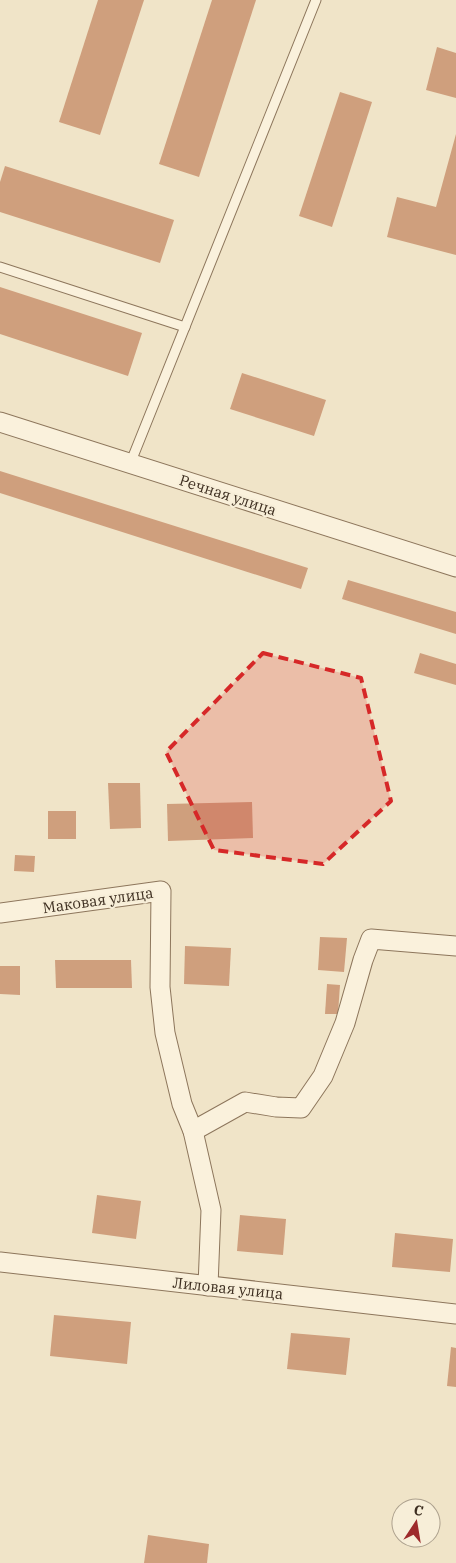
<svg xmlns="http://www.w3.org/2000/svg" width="456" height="1563" font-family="'IBM Plex Serif',serif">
  <rect width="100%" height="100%" fill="#f0e4c8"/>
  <g fill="#cf9f7d">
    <polygon points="98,0 144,0 100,135 59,122"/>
    <polygon points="212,0 256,0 199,177 159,164"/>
    <polygon points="437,47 456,53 456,98 426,90"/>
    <polygon points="340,92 372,102 332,227 299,216"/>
    <polygon points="456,134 456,255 387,237 397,197 436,207"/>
    <polygon points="5,166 174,220 160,263 0,212 0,182"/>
    <polygon points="0,287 142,333 128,376 0,334"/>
    <polygon points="242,373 326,400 314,436 230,409"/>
    <polygon points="0,471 308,568 301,589 0,493"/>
    <polygon points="348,580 456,612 456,634 342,599"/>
    <polygon points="420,653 456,664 456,685 414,673"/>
    <polygon points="108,783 140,783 141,828 110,829"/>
    <polygon points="252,802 253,838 168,841 167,804"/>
    <rect x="48" y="811" width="28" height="28"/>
    <polygon points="15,855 35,856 34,872 14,871"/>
    <polygon points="320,937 347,938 344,972 318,970"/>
    <polygon points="185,946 231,948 229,986 184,984"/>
    <polygon points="55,960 131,960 132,988 56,988"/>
    <polygon points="0,966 20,966 20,995 0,994"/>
    <polygon points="327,984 340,985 338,1014 325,1014"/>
    <polygon points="97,1195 141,1201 136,1239 92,1233"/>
    <polygon points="240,1215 286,1219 283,1255 237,1251"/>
    <polygon points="395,1233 453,1239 450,1272 392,1267"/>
    <polygon points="54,1315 131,1322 127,1364 50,1356"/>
    <polygon points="291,1333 350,1338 346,1375 287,1369"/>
    <polygon points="451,1347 456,1348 456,1387 447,1386"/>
    <polygon points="148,1535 209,1544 207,1563 144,1563"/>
  </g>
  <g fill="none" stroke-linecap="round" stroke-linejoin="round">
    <g stroke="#8d765c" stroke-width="11">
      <g id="lane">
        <polyline points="0,267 185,327"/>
        <polyline points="130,464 316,0"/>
      </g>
    </g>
    <g stroke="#8d765c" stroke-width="21">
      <g id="street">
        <polyline points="0,422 456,567"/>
        <polyline points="0,913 161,891 160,987 165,1033 182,1104 193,1131 211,1210 208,1286"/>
        <polyline points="193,1131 245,1102 276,1107 301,1108 323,1076 345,1023 363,960 371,939 456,946"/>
        <polyline points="0,1262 456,1314"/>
      </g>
    </g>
    <use href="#lane" stroke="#faf1dc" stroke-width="9"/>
    <use href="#street" stroke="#faf1dc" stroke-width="19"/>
  </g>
  <path fill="#d62828" fill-opacity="0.2" stroke="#d62828" stroke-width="4" stroke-dasharray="10 6" stroke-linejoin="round" d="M263 653 361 678 391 801 323 864 214 850 166 752Z"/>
  <g text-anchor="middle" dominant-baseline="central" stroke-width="4.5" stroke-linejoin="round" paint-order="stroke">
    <g font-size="15" fill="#3d2e20" stroke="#f7eed8">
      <text transform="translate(228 495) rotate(18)">Речная улица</text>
      <text transform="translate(98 900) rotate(-8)">Маковая улица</text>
      <text transform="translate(228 1288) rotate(6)">Лиловая улица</text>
    </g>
  </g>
  <g transform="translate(416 1523) rotate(12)"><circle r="24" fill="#f7eed8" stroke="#ada18e"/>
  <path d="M0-4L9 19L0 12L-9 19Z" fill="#9e2a2b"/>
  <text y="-8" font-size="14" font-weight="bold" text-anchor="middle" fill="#3d2e20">С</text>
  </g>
</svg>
